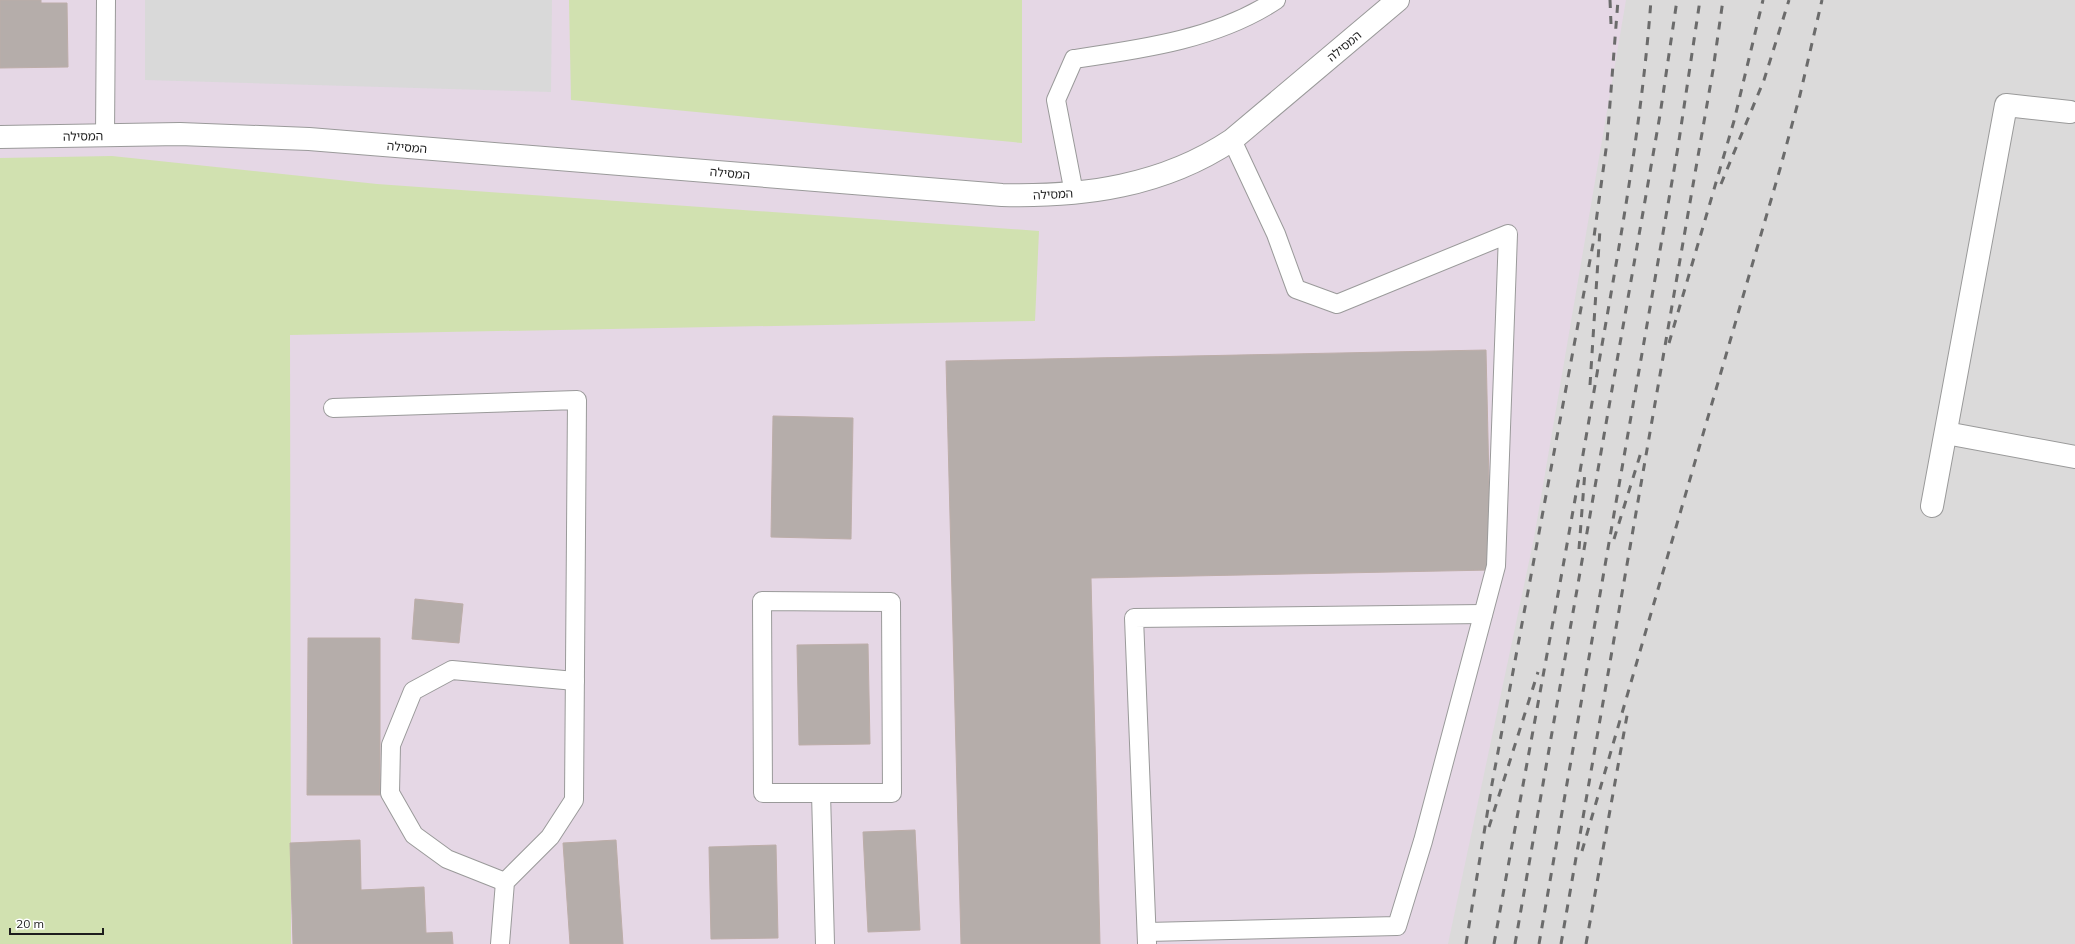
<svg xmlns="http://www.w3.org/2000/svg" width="2075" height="944" font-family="Mulish,'Noto Sans Hebrew',sans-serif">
  <rect width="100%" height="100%" fill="#ede8e4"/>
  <rect fill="#dbdada" x="0" y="0" width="2075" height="944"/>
  <polygon fill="#e5d7e5" points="0,0 1626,0 1534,538 1448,944 0,944"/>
  <g fill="#d1e1b0">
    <polygon points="569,0 1022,0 1022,143 571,100"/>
    <polygon points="112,156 377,184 1039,231 1035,321 290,335 291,944 0,944 0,158"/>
  </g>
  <polygon fill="#d9d9d9" points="145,0 552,0 551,92 145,80"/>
  <g fill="#b5adaa" stroke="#bcada8">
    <polygon points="0,0 41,0 41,3 67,3 68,67 0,68"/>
    <polygon points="1486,350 1491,570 1091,578 1100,944 961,944 946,361"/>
    <polygon points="773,416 853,418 851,539 771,537"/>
    <polygon points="415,599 463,604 459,643 412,639"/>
    <polygon points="308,638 380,638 380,795 307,795"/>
    <polygon points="868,644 870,744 799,745 797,645"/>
    <polygon points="915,830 920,930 868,932 863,832"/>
    <polygon points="360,840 361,890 424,887 426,933 452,932 453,944 293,944 290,843"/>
    <polygon points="616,840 623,944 570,944 563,843"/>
    <polygon points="776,845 778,938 711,939 709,847"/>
  </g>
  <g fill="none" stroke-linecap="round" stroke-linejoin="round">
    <g stroke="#9a9a9a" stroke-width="20">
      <g id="service">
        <polyline points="105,135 106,0"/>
        <path d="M1074 193 1056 100 1074 59C1143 49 1217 39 1276 0"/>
        <polyline points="333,408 577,400 574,800 550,837 505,882 500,944"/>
        <polygon points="762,601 891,602 892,793 763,793"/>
        <polyline points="821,793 825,944"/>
        <polyline points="505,882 447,859 414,835 390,793 391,745 413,691 452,670 575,681"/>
        <polyline points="1147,932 1397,926 1423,841 1496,566 1508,234 1337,304 1296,289 1276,234 1232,140"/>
        <polyline points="1147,943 1134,618 1483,614"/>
      </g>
    </g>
    <g stroke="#9a9a9a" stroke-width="24">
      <g id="minor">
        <path d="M0 137 180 134 309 139 1002 195C1084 197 1163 186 1232 140L1398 0"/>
        <polyline points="1946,433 2075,457"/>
        <polyline points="1932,506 2006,105 2070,112"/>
      </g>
    </g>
    <use href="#service" stroke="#fff" stroke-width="18"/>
    <use href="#minor" stroke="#fff" stroke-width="22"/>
    <g stroke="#6b6b6b" stroke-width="3" stroke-dasharray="8 8" stroke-linecap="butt">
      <polyline points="1610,0 1611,24"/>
      <polyline points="1721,184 1764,80 1789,0"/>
      <polyline points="1669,343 1734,121 1763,0"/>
      <polyline points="1590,385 1600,229"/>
      <polyline points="1614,539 1642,449"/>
      <polyline points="1579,549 1585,471"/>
      <polyline points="1489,827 1538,672"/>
      <polyline points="1582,851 1780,169 1800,95 1822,0"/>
      <polyline points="1466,944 1492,784 1593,244 1607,142 1618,0"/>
      <path d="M1494 944C1529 750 1566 556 1599 362 1620 242 1642 122 1651 0"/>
      <polyline points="1515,944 1660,115 1677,0"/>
      <polyline points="1539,944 1678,147 1700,0"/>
      <polyline points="1561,944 1713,70 1723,0"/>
      <polyline points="1586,944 1628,710"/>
    </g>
  </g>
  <g text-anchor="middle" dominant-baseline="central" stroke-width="3" stroke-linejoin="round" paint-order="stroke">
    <g font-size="12" fill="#1d1d1d" stroke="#fff">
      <text transform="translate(1344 46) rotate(-40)">המסילה</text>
      <text transform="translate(83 136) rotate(-1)">המסילה</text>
      <text transform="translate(407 147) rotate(5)">המסילה</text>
      <text transform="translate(730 173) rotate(5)">המסילה</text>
      <text transform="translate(1053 194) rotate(-3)">המסילה</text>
    </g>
  </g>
  <path d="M10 928v6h93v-6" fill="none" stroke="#1d1d1d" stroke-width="2"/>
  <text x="16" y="928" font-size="12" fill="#1d1d1d" stroke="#ffffff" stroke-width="3" paint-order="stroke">20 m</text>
</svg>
